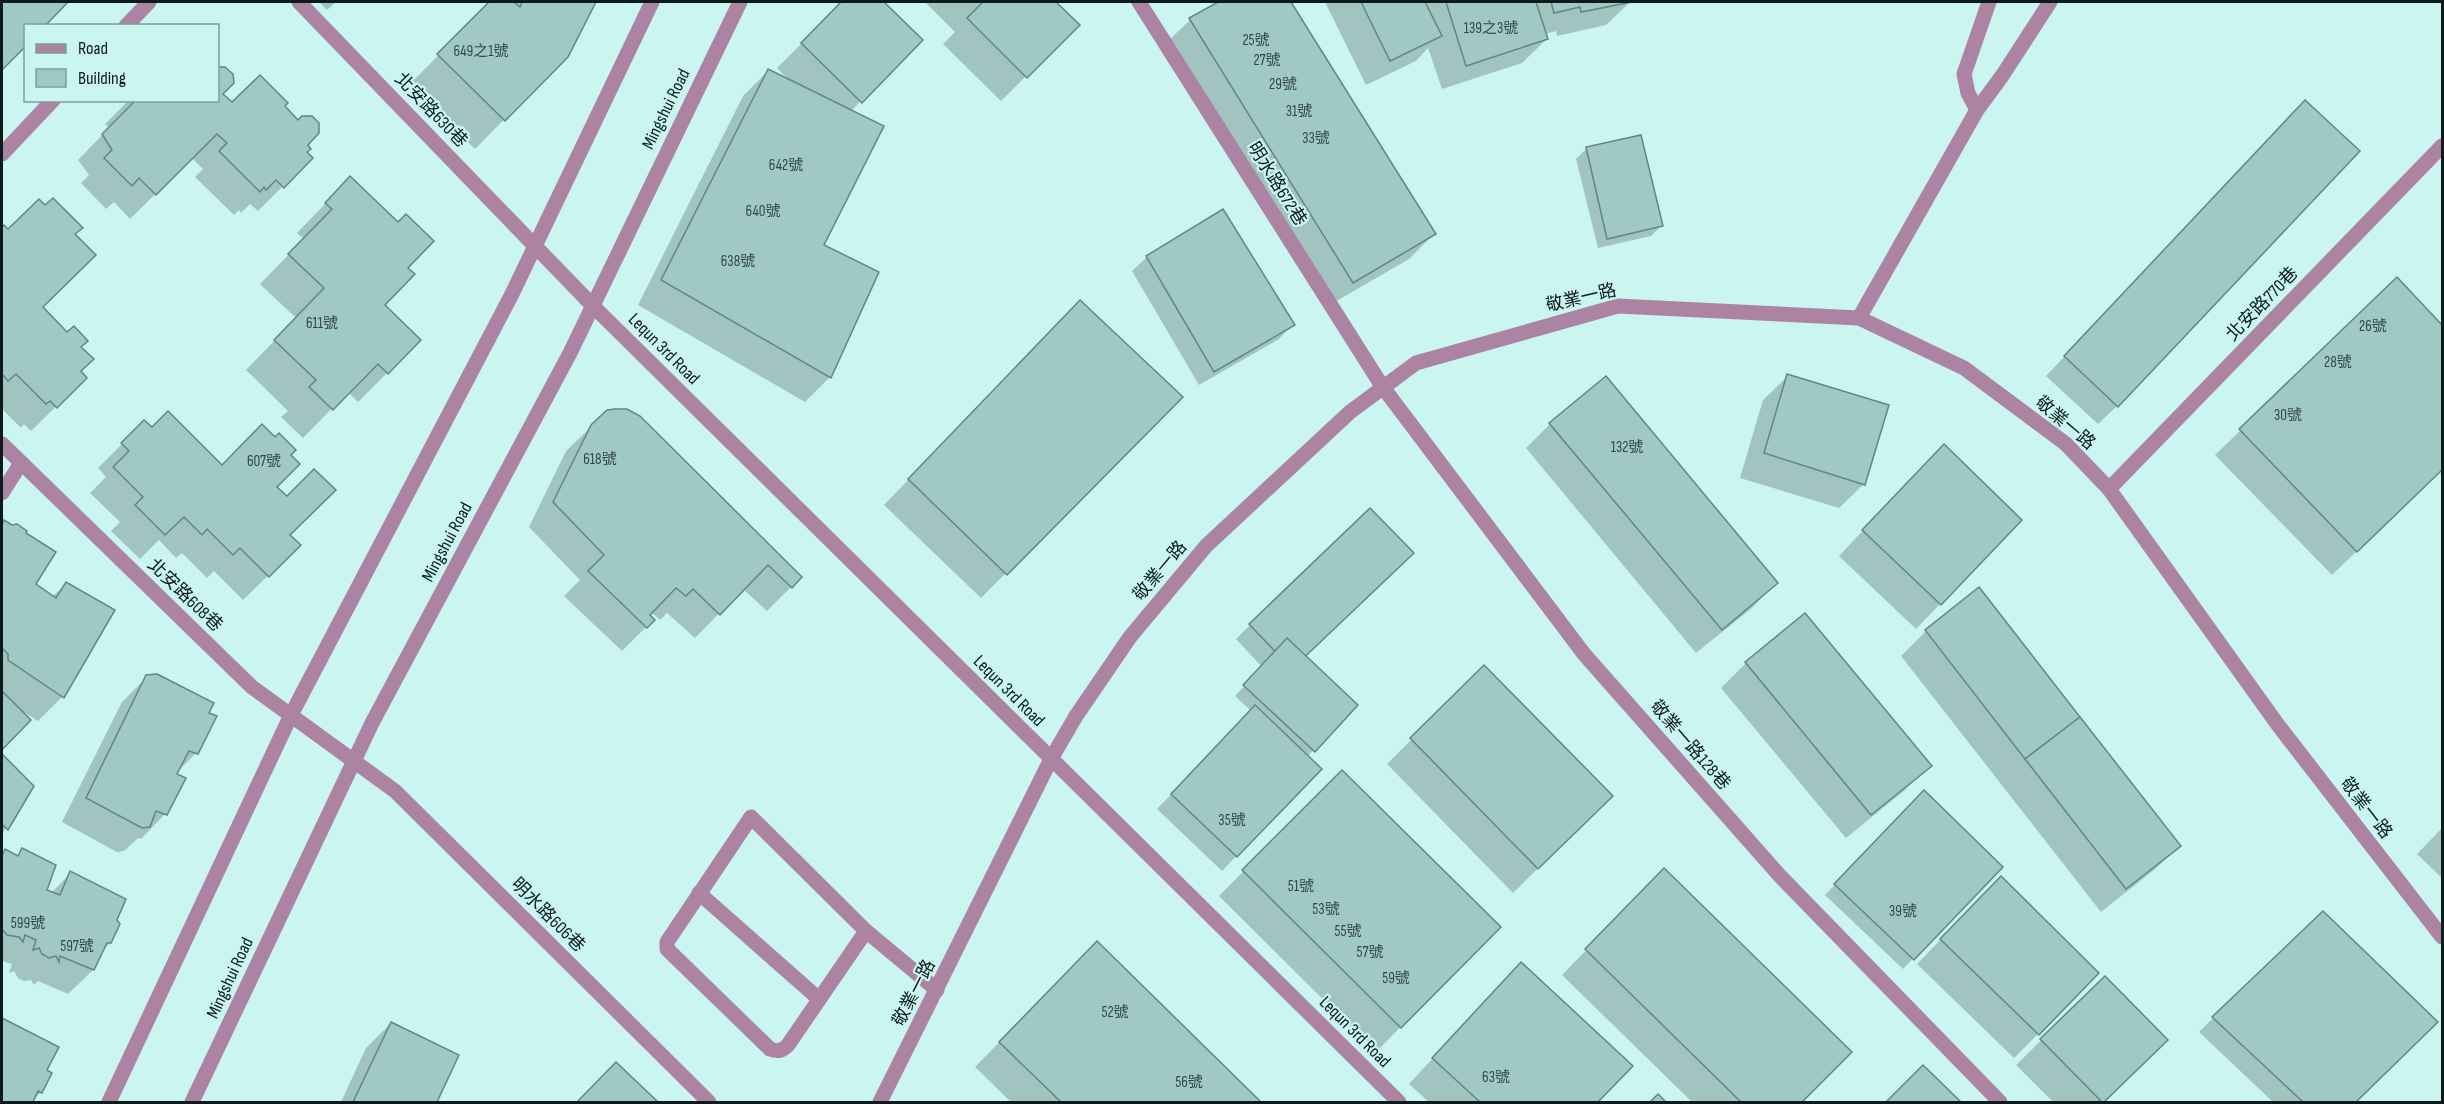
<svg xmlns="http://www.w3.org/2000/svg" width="2444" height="1104" font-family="'Sofia Sans Condensed','Noto Sans TC',sans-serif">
  <rect width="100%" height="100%" fill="#caf5f1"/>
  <g fill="#0003">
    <polygon points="2,2 66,2 43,26 26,26 26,44 2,68"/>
    <polygon points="319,2 336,2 327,10"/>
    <polygon points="491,2 595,2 567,56 475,149 409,85"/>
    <polygon points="843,2 882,2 921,40 851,111 822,245 830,377 805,402 638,305 743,96 768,71 791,82 777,68"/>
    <polygon points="925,2 1054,2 1077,25 1001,101 943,44 955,32"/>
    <polygon points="1221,2 1289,2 1434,234 1409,259 1328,306 1165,44 1190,20"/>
    <polygon points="1325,2 1630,2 1606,25 1557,36 1556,31 1545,34 1547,39 1522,63 1442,89 1428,48 1416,61 1366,85"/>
    <polygon points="219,68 221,94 232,104 282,106 305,145 306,152 311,158 258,211 250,204 241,213 239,210 234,215 195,177 203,169 192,158 130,219 114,202 106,209 81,183 89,175 78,160 109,128 105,124 129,100 218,100"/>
    <polygon points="2287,121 2117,406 2098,424 2046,376"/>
    <polygon points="1640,136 1661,226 1651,236 1598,248 1576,159 1586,149"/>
    <polygon points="350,178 406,268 383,305 387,373 358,402 348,392 303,438 281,417 288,411 246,370 296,318 260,284 304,239 297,233"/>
    <polygon points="4,227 8,232 74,235 41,307 79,347 79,371 85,378 31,431 24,424 21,428 2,409 2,229"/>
    <polygon points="1147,257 1293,324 1279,339 1199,385 1132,271"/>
    <polygon points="2397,279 2442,327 2442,469 2332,575 2215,455"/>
    <polygon points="1056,326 1180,397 981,598 884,505"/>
    <polygon points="1788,376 1864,484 1839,508 1740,478 1763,400"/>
    <polygon points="608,411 791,587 767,611 743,589 695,638 667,613 660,620 651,612 648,615 653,620 622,651 564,596 580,580 529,527 566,451"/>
    <polygon points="144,422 152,429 221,467 289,455 275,487 288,535 299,545 243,600 214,571 207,578 182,553 176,558 159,540 140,559 111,531 120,522 90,493 106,477 98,468"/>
    <polygon points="1550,424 1776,583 1752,608 1696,653 1526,448"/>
    <polygon points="1919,471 1940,604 1916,629 1839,556"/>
    <polygon points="5,522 34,584 52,597 66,584 62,697 38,721 19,709 29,720 2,748 2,525"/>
    <polygon points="1805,615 1929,765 1905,790 1846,838 1721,688 1746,663"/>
    <polygon points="1250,625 1356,705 1307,757 1319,769 1222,871 1157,809 1251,711 1235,696 1262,667 1236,639"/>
    <polygon points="1926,631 2179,846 2154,870 2101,912 1901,656"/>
    <polygon points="1484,667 1611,796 1513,893 1387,764"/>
    <polygon points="147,677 196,753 175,774 165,814 141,839 138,838 124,851 117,852 62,822 122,702"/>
    <polygon points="2,756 32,786 2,834"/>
    <polygon points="1342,772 1499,927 1376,1052 1219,896"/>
    <polygon points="1924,792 2001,867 1903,969 1825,895"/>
    <polygon points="2442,828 2442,878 2417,854"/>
    <polygon points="22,850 45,891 51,893 71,873 115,920 110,943 102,950 93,970 68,994 38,981 34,985 31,980 24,981 18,978 14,971 9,973 12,964 2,961 2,855 6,851 16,857"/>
    <polygon points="1640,895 1850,1052 1800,1102 1692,1102 1562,975"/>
    <polygon points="1976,903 2038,1034 2014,1058 1917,964"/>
    <polygon points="1097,943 1259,1102 1011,1102 975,1067"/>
    <polygon points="2105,978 2165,1040 2103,1102 2053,1102 2016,1065"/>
    <polygon points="1497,989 1631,1066 1596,1102 1429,1102 1409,1084"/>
    <polygon points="2213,1018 2435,1022 2354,1102 2273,1102 2199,1032"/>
    <polygon points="2,1020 57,1048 45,1071 41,1092 31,1102 2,1102"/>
    <polygon points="391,1023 457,1055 435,1102 341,1102 366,1048"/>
    <polygon points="616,1064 656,1102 578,1102"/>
    <polygon points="1923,1067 1959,1102 1888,1102"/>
  </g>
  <g fill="#a0c9c6" stroke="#608784" stroke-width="1.5">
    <polygon points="2,2 68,2 45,26 26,26 26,46 2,70"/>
    <polygon points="489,2 514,2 520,7 522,2 596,2 568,57 505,121 437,54"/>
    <polygon points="841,2 884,2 923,40 862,103 801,43"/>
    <polygon points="983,2 1056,2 1080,25 1027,78 967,18"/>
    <polygon points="1218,2 1291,2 1436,234 1353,283 1189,18"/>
    <polygon points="1361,2 1425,2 1442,36 1390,61"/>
    <polygon points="1446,2 1536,2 1548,39 1466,66"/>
    <polygon points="1551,2 1632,2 1581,12 1580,7 1554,13"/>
    <polygon points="218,67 225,67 233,74 234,83 223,94 232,102 260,75 288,103 285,106 298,120 302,116 312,116 319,123 319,133 308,145 311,149 307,152 313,158 284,188 276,180 266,190 264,187 260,192 219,151 227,143 217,134 156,195 139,178 132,186 104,158 112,150 102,134 133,103 131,100 218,100"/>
    <polygon points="768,69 884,126 824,245 879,272 831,378 661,280"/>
    <polygon points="2305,100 2360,151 2118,407 2064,356"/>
    <polygon points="1641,135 1663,226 1607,239 1586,147"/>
    <polygon points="350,176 398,222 406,214 434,241 408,268 415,274 385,305 421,340 388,374 378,364 333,410 309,387 316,380 274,340 324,288 288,254 332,209 325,203"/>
    <polygon points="53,198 83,228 75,234 96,255 43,307 67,332 74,326 88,341 81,347 94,359 81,371 87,378 57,408 50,401 46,404 16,374 8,381 2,374 2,227 4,225 8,229 39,199 45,205"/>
    <polygon points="1223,209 1295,325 1214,372 1146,256"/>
    <polygon points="2397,277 2442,325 2442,470 2357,552 2239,429"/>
    <polygon points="1080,300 1183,397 1007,575 908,479"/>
    <polygon points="1787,374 1889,405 1865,485 1764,453"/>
    <polygon points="1606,376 1778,583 1722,630 1549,423"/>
    <polygon points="615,409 627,409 640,416 802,577 792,588 768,565 720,615 693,589 686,596 676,588 650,615 655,620 647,628 588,571 604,555 553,502 591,425 607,410"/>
    <polygon points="168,411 222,465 262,424 275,437 279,433 296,450 291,455 300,464 277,487 287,496 314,469 336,490 290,535 301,545 269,577 240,548 233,555 207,529 202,535 184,517 165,535 135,505 143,497 113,467 129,451 121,443 144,420 152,427"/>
    <polygon points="1944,444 2022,520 1941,605 1862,530"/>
    <polygon points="1370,508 1414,553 1292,669 1249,624"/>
    <polygon points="4,520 12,525 17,524 27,531 26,533 56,552 36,584 56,598 66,582 115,610 64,698 8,660 8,654 2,648 2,525"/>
    <polygon points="1979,587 2080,717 2025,759 1925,630"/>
    <polygon points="1805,613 1932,766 1871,815 1745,662"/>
    <polygon points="1287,638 1358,705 1315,752 1243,685"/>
    <polygon points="1484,665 1613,796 1538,869 1410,738"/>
    <polygon points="157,674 214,703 209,713 217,716 198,754 189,751 177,774 186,778 167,815 156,811 150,827 142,828 86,798 146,675"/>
    <polygon points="2,691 31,720 2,750"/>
    <polygon points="1255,705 1322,769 1237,857 1171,794"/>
    <polygon points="2080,717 2181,846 2126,889 2025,759"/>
    <polygon points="2,754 34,786 8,830 2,824"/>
    <polygon points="1342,770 1501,927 1401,1028 1242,870"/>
    <polygon points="1924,790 2003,867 1914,960 1834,884"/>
    <polygon points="22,848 56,865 47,890 60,895 70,871 126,899 117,920 120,924 111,943 107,943 94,970 60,956 59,962 56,956 49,958 42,954 39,948 33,950 36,940 25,935 23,942 19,937 7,935 2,929 2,856 5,849 18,856"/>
    <polygon points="1664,868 1852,1052 1802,1102 1741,1102 1585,949"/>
    <polygon points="2001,876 2099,973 2039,1035 1940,939"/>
    <polygon points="2323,911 2438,1022 2356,1102 2303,1102 2212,1017"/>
    <polygon points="1097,941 1261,1102 1061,1102 999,1042"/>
    <polygon points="1521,962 1633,1066 1598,1102 1480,1102 1432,1058"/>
    <polygon points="2105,976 2168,1040 2104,1102 2102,1102 2040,1039"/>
    <polygon points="2,1018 59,1047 47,1070 52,1073 42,1093 38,1091 33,1102 2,1102"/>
    <polygon points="391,1022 459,1055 437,1102 353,1102"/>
    <polygon points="616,1062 658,1102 577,1102"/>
    <polygon points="1923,1065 1961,1102 1886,1102"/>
    <polygon points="1658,1094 1666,1102 1650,1102"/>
  </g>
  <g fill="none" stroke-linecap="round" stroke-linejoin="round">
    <g stroke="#ac83a3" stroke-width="15">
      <polyline points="299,2 593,306 1399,1102"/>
      <polyline points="1139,2 1382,386 1584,654 1780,876 2000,1102"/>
      <polyline points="126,26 149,2"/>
      <polyline points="1977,110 1968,93 1964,74 1989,2"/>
      <polyline points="2,154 53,100"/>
      <polyline points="1859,318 1977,110 2002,76 2050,2"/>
      <polyline points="2,444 252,687 395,791 709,1102"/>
      <polyline points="2109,489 2442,146"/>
      <polyline points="2,493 21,463"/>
      <polyline points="699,893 819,999"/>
      <path d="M866 931 788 1045C782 1051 778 1052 770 1049L667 949V942L751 817 866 931 937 990"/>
      <polyline points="109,1102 291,715 511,296 652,2"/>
      <polyline points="192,1102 372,723 570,353 740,2"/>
      <polyline points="880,1102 1051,759 1076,716 1130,637 1206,546 1350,412 1416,363 1618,306 1859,318 1964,368 2066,444 2109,489 2278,725 2442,937"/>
    </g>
  </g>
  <g text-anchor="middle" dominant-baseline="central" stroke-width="4.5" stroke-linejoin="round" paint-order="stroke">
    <g font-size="15" fill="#314746">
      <text x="1491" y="28">139之3號</text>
      <text x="1256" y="40">25號</text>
      <text x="481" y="51">649之1號</text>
      <text x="1267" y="60">27號</text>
      <text x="1283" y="84">29號</text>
      <text x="1299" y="111">31號</text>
      <text x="1316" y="138">33號</text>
      <text x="786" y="165">642號</text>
      <text x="763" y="211">640號</text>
      <text x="738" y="261">638號</text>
      <text x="322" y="323">611號</text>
      <text x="2373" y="326">26號</text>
      <text x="2338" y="362">28號</text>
      <text x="2288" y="415">30號</text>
      <text x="1627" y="447">132號</text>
      <text x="600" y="459">618號</text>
      <text x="264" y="461">607號</text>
      <text x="1232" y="820">35號</text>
      <text x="1301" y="886">51號</text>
      <text x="1326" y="909">53號</text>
      <text x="1903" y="911">39號</text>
      <text x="28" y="923">599號</text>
      <text x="1348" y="931">55號</text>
      <text x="77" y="946">597號</text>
      <text x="1370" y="952">57號</text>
      <text x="1396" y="978">59號</text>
      <text x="1115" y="1012">52號</text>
      <text x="1496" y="1077">63號</text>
      <text x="1189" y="1082">56號</text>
    </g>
    <g font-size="18" fill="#0c1c1b" stroke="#caf5f1">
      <text transform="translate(666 109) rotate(-64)">Mingshui Road</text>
      <text transform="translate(431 110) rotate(46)">北安路630巷</text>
      <text transform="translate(1277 184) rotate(58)">明水路672巷</text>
      <text transform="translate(1581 298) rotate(-13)">敬業一路</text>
      <text transform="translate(2262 304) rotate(-46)">北安路770巷</text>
      <text transform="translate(664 349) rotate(45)">Lequn 3rd Road</text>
      <text transform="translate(2065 423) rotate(40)">敬業一路</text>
      <text transform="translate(447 542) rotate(-62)">Mingshui Road</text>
      <text transform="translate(1160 571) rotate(-50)">敬業一路</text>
      <text transform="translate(185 595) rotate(44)">北安路608巷</text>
      <text transform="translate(1009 691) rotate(45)">Lequn 3rd Road</text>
      <text transform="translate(1690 745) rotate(49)">敬業一路128巷</text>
      <text transform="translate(2366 808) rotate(52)">敬業一路</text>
      <text transform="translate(548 915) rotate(45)">明水路606巷</text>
      <text transform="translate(230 978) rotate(-65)">Mingshui Road</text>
      <text transform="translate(914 993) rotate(-63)">敬業一路</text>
      <text transform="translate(1355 1032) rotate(45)">Lequn 3rd Road</text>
    </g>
  </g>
  <rect width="2444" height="1104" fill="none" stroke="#0c1c1b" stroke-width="6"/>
  <rect x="24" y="24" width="195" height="78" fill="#caf5f1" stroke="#7e9e9b" stroke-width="1.5"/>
  <rect x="36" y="44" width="30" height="9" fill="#ac83a3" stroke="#7e9e9b" stroke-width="1.5"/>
  <text x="78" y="54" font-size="18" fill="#0c1c1b">Road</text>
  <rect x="36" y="69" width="30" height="18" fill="#a0c9c6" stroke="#7e9e9b" stroke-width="1.5"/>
  <text x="78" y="84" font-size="18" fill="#0c1c1b">Building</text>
</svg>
